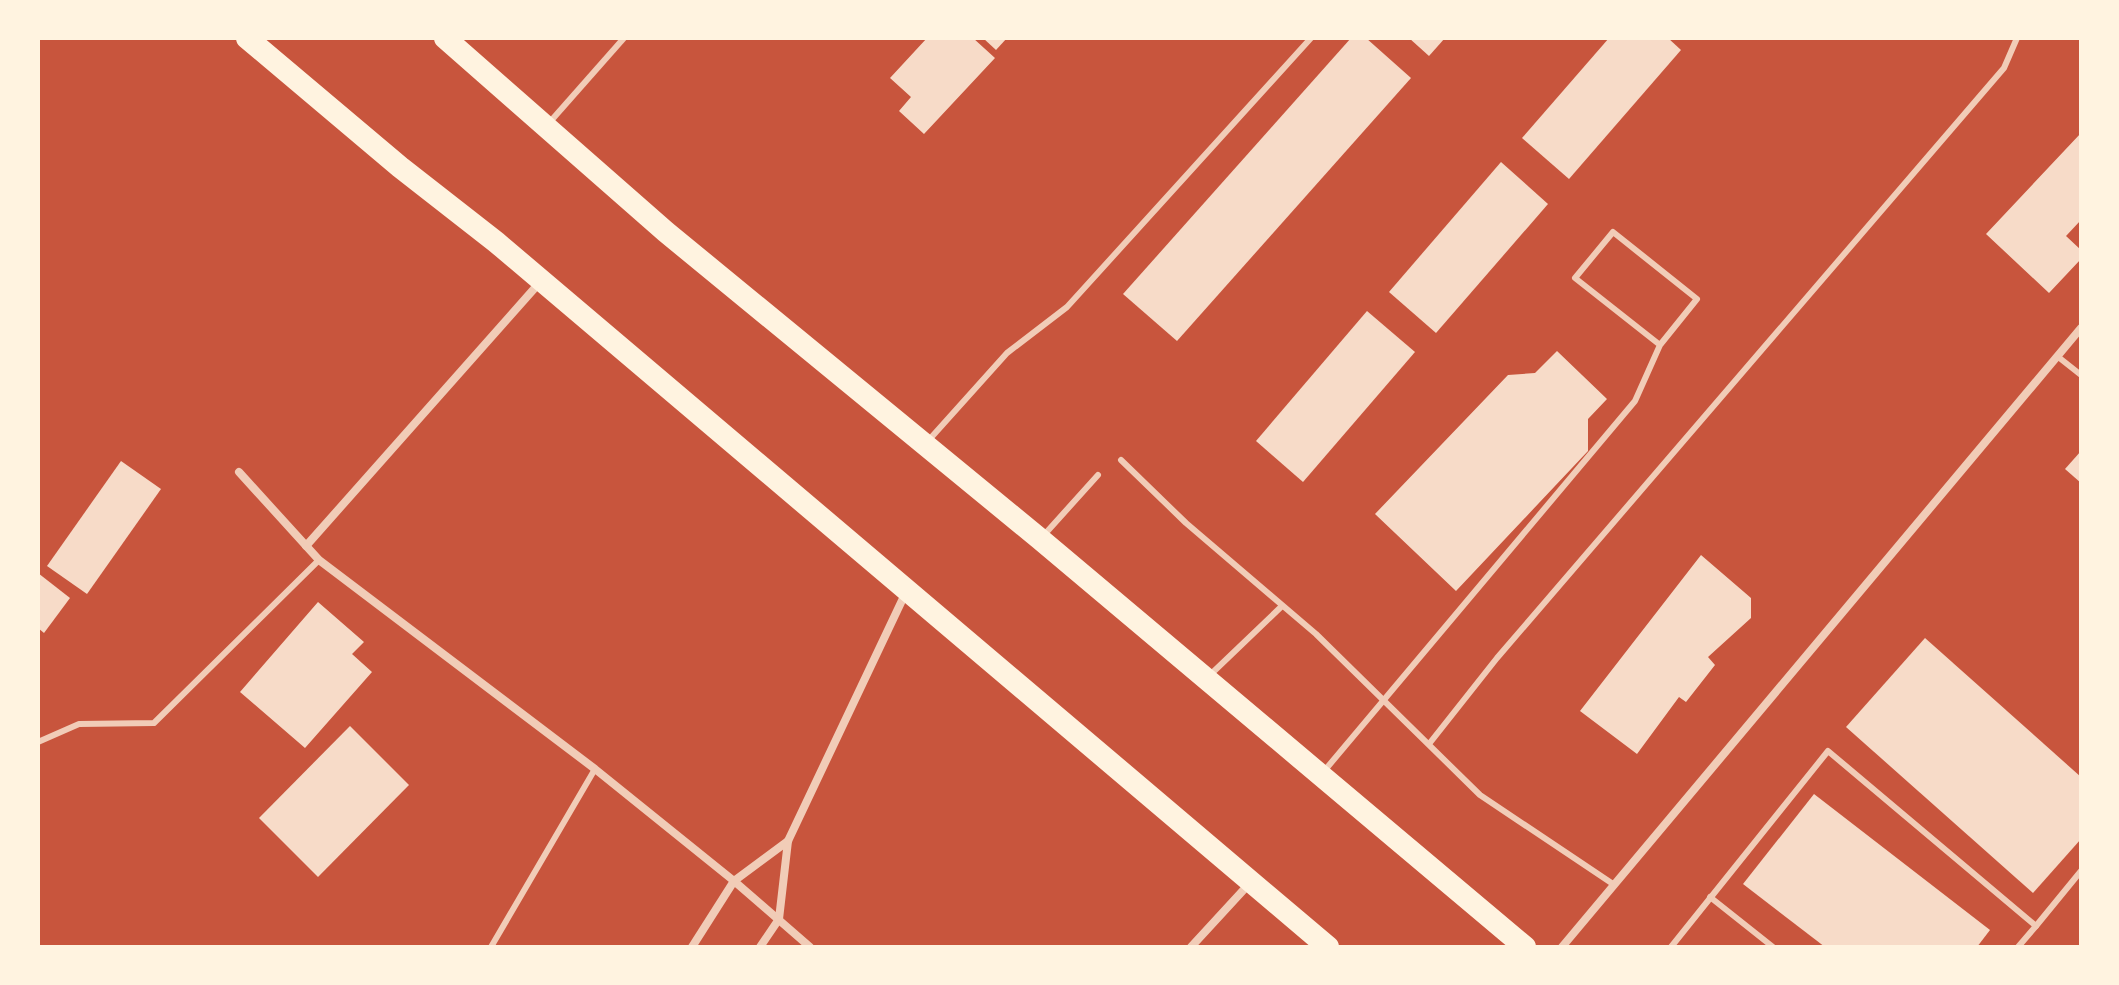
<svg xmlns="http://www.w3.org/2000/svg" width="2119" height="985" font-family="Rubik,sans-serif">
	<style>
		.building { fill: #f7dbc8 }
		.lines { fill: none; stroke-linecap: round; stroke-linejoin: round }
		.service { stroke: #f1ccb7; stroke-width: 6 }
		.minor { stroke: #f1ccb7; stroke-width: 8 }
		.trunk { stroke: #fff3e0; stroke-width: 22 }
	</style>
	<rect width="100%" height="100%" fill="#c8553d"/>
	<!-- building -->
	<g class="building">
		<path d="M927,38h46l22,20 -71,76 -25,-23 12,-14 -21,-19z"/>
		<path d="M983,38h24l-11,12z"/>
		<path d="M1351,38h15l45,40 -234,263 -54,-47z"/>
		<path d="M1409,38h36l-16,18z"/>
		<path d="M1609,38h59l13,12 -112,129 -47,-41z"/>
		<path d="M2081,133v87l-15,16 15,14v9l-32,34 -63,-59z"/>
		<path d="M1501,162l47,42 -112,129 -47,-41z"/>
		<path d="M1367,311l48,41 -112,130 -47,-41z"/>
		<path d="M1557,351l50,48 -19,20v32l-132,140 -81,-77 133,-139 27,-2z"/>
		<path d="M2081,451v32l-16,-14z"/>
		<path d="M121,461l40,28 -74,105 -40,-28z"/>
		<path d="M1701,555l50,43v20l-43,39 7,8 -29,37 -7,-5 -42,57 -57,-43z"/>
		<path d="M38,573l32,25 -26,35 -6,-5z"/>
		<path d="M318,602l46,40 -12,12 20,18 -67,76 -65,-56z"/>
		<path d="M1925,638l156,139v62l-48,54 -187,-166z"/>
		<path d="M350,726l59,59 -91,92 -59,-59z"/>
		<path d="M1814,794l176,136 -13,17h-152l-82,-63z"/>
	</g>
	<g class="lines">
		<!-- service -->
		<g class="service">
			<path d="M549,123l75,-85"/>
			<path d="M2057,356l24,19"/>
			<path d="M928,441l79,-88 60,-46 244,-269"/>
			<path d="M1121,460l65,63 130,111 164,161 133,89"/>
			<path d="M1044,535l54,-60"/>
			<path d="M1210,675l72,-69"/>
			<path d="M38,742l41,-18 75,-1 165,-163"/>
			<path d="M1429,744l68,-86 507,-590 13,-30"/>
			<path d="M1325,770l310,-369 25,-56 37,-46 -84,-67 -38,46 85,67"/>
			<path d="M1710,897l63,50"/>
			<path d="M2036,926l45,-55"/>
			<path d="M491,947l104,-178"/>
			<path d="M1671,947l157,-196 208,175 -18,21"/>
		</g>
		<!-- minor -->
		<g class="minor">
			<path d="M239,472l80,88 276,209 139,112 76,66"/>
			<path d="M306,546l235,-265"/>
			<path d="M692,947l42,-66 54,-40"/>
			<path d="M760,947l19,-28 9,-78 118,-249"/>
			<path d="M1191,947l58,-63"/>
			<path d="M1562,947l519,-619"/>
		</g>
		<!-- trunk -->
		<g class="trunk">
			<path d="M247,38l153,129 96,75 832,705"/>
			<path d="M445,38l221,194 374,307 485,408"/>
		</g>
	</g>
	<!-- border -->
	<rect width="2119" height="985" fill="none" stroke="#fff3e0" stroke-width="80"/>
</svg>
